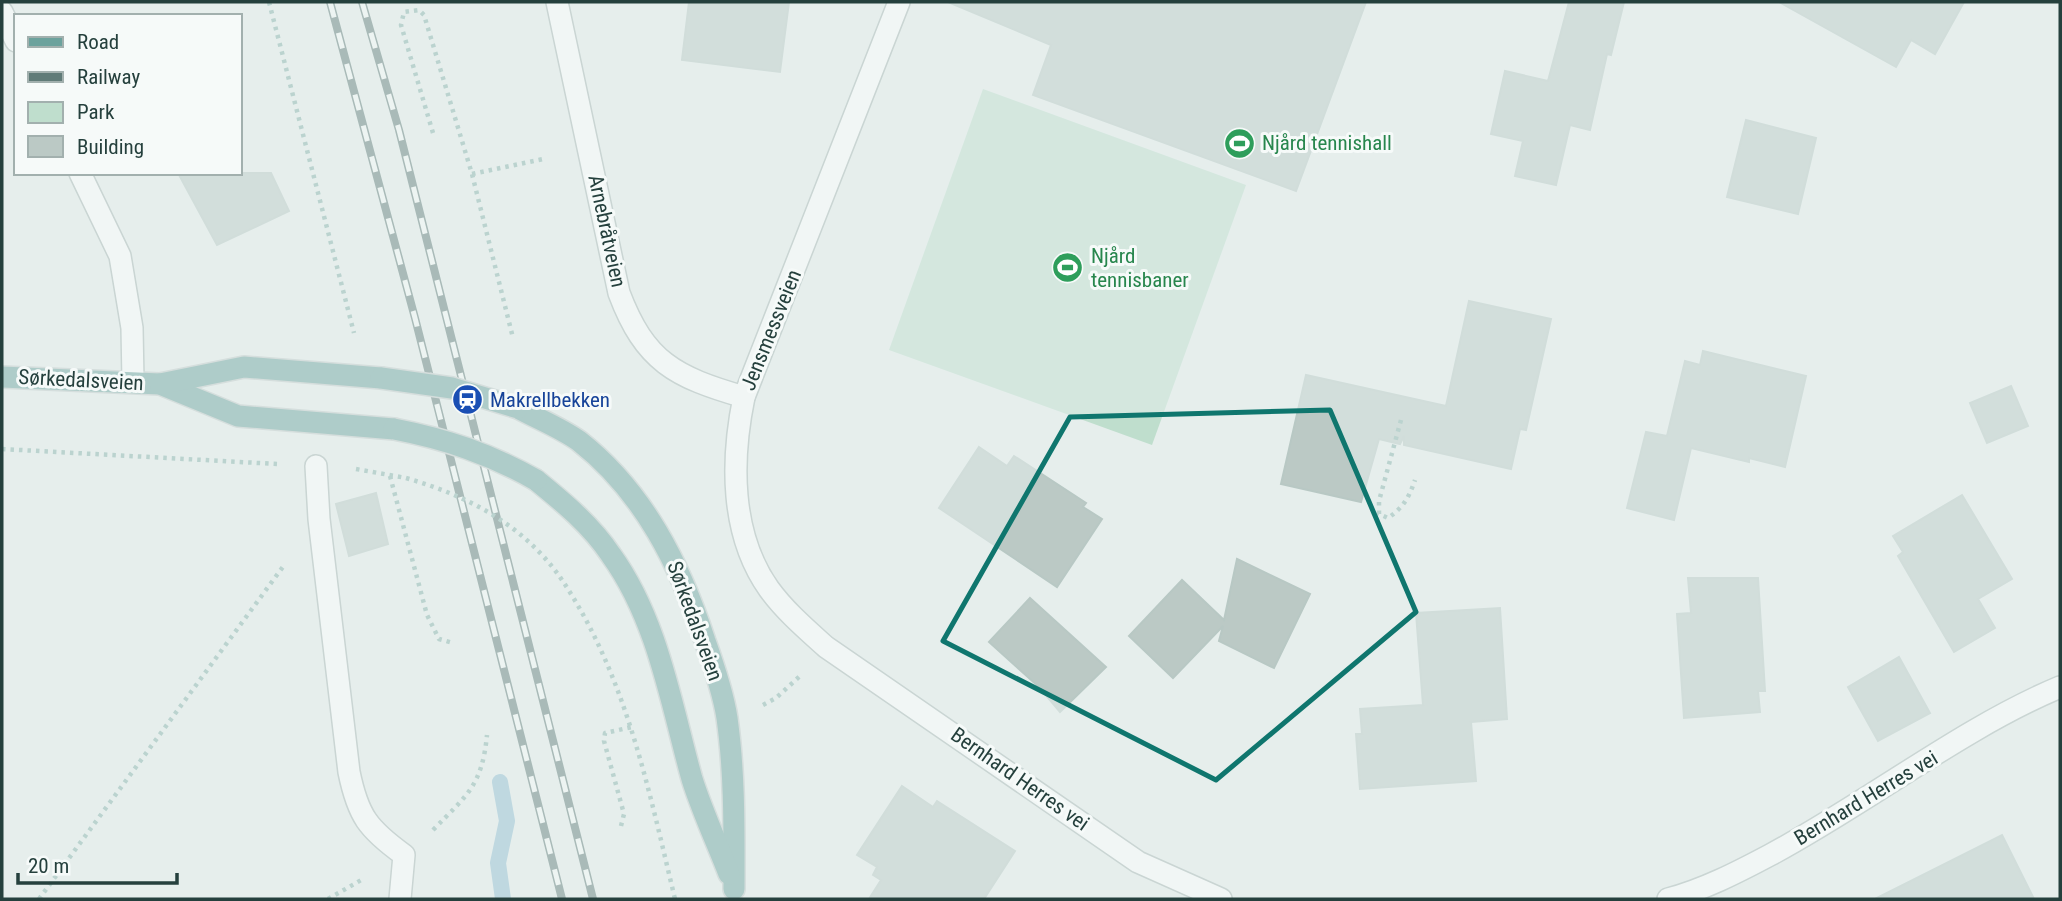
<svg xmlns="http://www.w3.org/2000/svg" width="2062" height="901" font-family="'Roboto Condensed',sans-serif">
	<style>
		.green { fill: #bfdecd }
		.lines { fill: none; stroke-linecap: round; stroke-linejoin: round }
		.stream { stroke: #90bdd1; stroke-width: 16 }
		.building { fill: #bbc9c5; stroke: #b8c8c4; stroke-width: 2 }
		.minor-casing { stroke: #a8b6b4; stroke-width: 24 }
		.primary-casing { stroke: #c2cac9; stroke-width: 24 }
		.path { stroke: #87b1aa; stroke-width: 4.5; stroke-dasharray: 3.5 5; stroke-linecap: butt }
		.minor { stroke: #fff; stroke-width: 21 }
		.primary { stroke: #6ca29d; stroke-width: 21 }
		.rail-casing { stroke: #607b78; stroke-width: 8 }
		.rail { stroke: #f6faf9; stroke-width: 5; stroke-dasharray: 16; stroke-linecap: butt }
		.primary-bridge-casing { stroke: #c2cac9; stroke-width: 24; stroke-linecap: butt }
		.path-bridge { stroke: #87b1aa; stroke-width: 4.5; stroke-dasharray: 3.5 5; stroke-linecap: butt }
		.primary-bridge { stroke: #6ca29d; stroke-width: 21 }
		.marked { fill: none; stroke: #0f766e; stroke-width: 5; stroke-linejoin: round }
		.labels { text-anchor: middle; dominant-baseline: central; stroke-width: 6; stroke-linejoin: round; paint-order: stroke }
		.leisure-label { font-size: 21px; fill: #27864d; stroke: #f6faf9; text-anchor: start }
		.street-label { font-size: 21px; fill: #25403d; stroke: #f6faf9 }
		.transit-label { font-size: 21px; fill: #164399; stroke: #f6faf9; text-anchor: start }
	</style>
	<rect width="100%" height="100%" fill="#e6eeec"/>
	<!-- green -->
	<path class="green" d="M983,89l263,96 -94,260 -263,-95z"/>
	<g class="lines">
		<!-- stream -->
		<path class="stream" d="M500,782l7,39 -9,42 5,36"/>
	</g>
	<!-- building -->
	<g class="building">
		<path d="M689,2h100l-9,70 -98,-12z"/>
		<path d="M948,2h418l-70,189 -263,-96 18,-50z"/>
		<path d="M1569,2h55l-13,53 -4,-1 -17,76 -20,-5 -14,60 -41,-9 8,-35 -32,-7 14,-63 43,10z"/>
		<path d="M1779,2h185l-29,52 -24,-14 -15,27z"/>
		<path d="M1746,120l70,18 -18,76 -71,-17z"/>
		<path d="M178,173h93l18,38 -72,34z"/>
		<path d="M1469,301l82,18 -25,111 -6,-1 -9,40 -107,-24v-9l-4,8 -21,-5 -18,63 -80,-18 25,-109 140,31z"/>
		<path d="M1703,351l103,25 -21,91 -36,-9v4l-58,-14 -17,72 -47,-12 19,-76 21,4 18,-75 15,4z"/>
		<path d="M2011,386l17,40 -41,17 -17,-40z"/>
		<path d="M979,447l28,19 7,-10 72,47 -3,4 19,12 -45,68 -118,-79z"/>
		<path d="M376,493l12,51 -39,12 -13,-52z"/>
		<path d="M1962,495l50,84 -34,20 17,29 -41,24 -56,-96 5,-4 -10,-16z"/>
		<path d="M1237,559l73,35 -36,74 -55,-27 4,-15 -50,52 -44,-42 53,-56 42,40z"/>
		<path d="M1688,578h70l7,113h-7l2,21 -76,6 -7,-104 14,-1z"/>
		<path d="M1030,598l76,69 -46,45 -21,-25 -50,-45z"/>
		<path d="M1500,608l7,111 -36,3 5,59 -116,8 -4,-55h6l-2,-25 63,-4 -7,-92z"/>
		<path d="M1899,657l31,56 -52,28 -30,-54z"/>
		<path d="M902,786l31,21 4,-6 78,50 -31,48h-115l12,-19 -8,-5 4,-8 -20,-12z"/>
		<path d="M2002,835l32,64h-159z"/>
	</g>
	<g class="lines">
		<defs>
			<g id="minor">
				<path d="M557,2l62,291c26,69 56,84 125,104"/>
				<path d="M899,2l-155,395c-13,63 -14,137 25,192 16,22 37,40 57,58l312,215 83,37"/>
				<path d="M2,12l14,29"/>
				<path d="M80,173l40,83 12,72 1,53"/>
				<path d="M316,466l3,53 30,253c9,44 19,57 55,83l-4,44"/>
				<path d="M1668,899c35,-9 70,-27 102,-44 96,-51 192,-127 290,-168"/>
			</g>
			<g id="primary">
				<path d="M2,377l158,7 78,32 156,13"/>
				<path d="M160,384l84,-17 137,11"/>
				<path d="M518,408c20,11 43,20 61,33 65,51 101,124 126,200 9,25 18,51 22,77 8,57 7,114 7,171"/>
				<path d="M536,480c27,22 55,45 75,75 47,65 60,149 81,224 10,32 25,64 37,95"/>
			</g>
		</defs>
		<!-- minor casing -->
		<use href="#minor" class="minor-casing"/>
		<!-- primary casing -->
		<use href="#primary" class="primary-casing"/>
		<!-- path -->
		<g class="path">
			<path d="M269,2l85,331"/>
			<path d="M433,133l-32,-108 3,-13 15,-2 5,5 48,159 41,164"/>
			<path d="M472,174l71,-15"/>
			<path d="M1401,420l-22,81v13l9,4c16,-11 21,-21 27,-38"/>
			<path d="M2,449l275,15"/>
			<path d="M356,469l50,9"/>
			<path d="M390,476l37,139 12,24 14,4"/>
			<path d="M560,577c66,97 88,210 115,322"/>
			<path d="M763,705l13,-7 24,-22"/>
			<path d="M621,826l3,-12 -20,-73 1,-8 27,-6"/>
			<path d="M433,830c34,-35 49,-44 54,-95"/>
			<path d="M39,899l246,-335"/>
			<path d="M328,899l35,-20"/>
		</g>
		<!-- minor -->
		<use href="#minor" class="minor"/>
		<!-- primary -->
		<use href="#primary" class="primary"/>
		<defs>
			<g id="rail">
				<path d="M330,2l85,316 147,581"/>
				<path d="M362,2l37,128 194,769"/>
			</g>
		</defs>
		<!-- rail casing -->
		<use href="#rail" class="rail-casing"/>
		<!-- rail -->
		<use href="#rail" class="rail"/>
		<defs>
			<g id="primary-bridge">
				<path d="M381,378l71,10 66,20"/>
				<path d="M394,429c52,10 96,25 142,51"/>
			</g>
		</defs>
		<!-- primary-bridge casing -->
		<use href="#primary-bridge" class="primary-bridge-casing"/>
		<!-- path-bridge -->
		<path class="path-bridge" d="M406,478c62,18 116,46 154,99"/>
		<!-- primary-bridge -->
		<use href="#primary-bridge" class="primary-bridge"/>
	</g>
	<!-- marked area -->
	<path d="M0 0H2062V901H0ZM1330,410l86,202 -200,168 -273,-139 127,-224z" fill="#e6eeec" fill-opacity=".55" fill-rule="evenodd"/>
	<path class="marked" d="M1330,410l86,202 -200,168 -273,-139 127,-224z"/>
	<!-- icons -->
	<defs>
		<symbol id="stadium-disc" viewBox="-11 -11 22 22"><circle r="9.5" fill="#2e9e5b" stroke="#f6faf9"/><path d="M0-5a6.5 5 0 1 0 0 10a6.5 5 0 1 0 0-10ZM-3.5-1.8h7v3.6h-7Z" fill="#fff"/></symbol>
		<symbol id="station-disc" viewBox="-11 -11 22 22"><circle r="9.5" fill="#1a4fb4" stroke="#f6faf9"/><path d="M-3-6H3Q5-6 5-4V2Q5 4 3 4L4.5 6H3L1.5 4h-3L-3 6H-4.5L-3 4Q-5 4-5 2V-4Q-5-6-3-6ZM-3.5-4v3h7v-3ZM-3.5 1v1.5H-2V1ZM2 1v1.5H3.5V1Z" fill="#fff"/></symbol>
	</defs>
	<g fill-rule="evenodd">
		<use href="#stadium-disc" x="1222" y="126" width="35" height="35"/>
		<use href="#stadium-disc" x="1050" y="250" width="35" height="35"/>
		<use href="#station-disc" x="450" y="382" width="35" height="35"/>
	</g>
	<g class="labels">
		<!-- leisure labels -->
		<g class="leisure-label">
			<text x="1262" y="143">Njård tennishall</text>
			<text x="1091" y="256">Njård<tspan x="1091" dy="24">tennisbaner</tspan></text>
		</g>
		<!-- street labels -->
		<g class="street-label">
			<text transform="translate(607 231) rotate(78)">Arnebråtveien</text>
			<text transform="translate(771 330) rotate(-68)">Jensmessveien</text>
			<text transform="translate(81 380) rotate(3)">Sørkedalsveien</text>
			<text transform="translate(695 621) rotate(70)">Sørkedalsveien</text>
			<text transform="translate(1020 779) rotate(35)">Bernhard Herres vei</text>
			<text transform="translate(1866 798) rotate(-31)">Bernhard Herres vei</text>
		</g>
		<!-- transit labels -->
		<g class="transit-label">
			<text x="490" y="400">Makrellbekken</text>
		</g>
	</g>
	<!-- border -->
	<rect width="2062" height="901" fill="none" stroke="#25403d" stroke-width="7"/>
	<!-- legend -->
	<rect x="14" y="14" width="228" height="161" fill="#f6faf9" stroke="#a2b0ae" stroke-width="2"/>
	<rect x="28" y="37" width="35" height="10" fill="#6ca29d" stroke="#a2b0ae" stroke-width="2"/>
	<text x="77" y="49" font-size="21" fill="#25403d">Road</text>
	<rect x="28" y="72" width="35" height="10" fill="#607b78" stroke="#a2b0ae" stroke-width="2"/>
	<text x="77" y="84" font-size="21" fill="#25403d">Railway</text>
	<rect x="28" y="102" width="35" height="21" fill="#bfdecd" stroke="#a2b0ae" stroke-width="2"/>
	<text x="77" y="119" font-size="21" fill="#25403d">Park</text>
	<rect x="28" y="136" width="35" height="21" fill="#bbc9c5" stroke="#a2b0ae" stroke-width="2"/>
	<text x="77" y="154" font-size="21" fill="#25403d">Building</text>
	<!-- scale -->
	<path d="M18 873v10h159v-10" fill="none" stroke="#25403d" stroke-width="3.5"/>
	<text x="28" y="873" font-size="21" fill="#25403d" stroke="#f6faf9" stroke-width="5" paint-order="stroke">20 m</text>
</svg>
